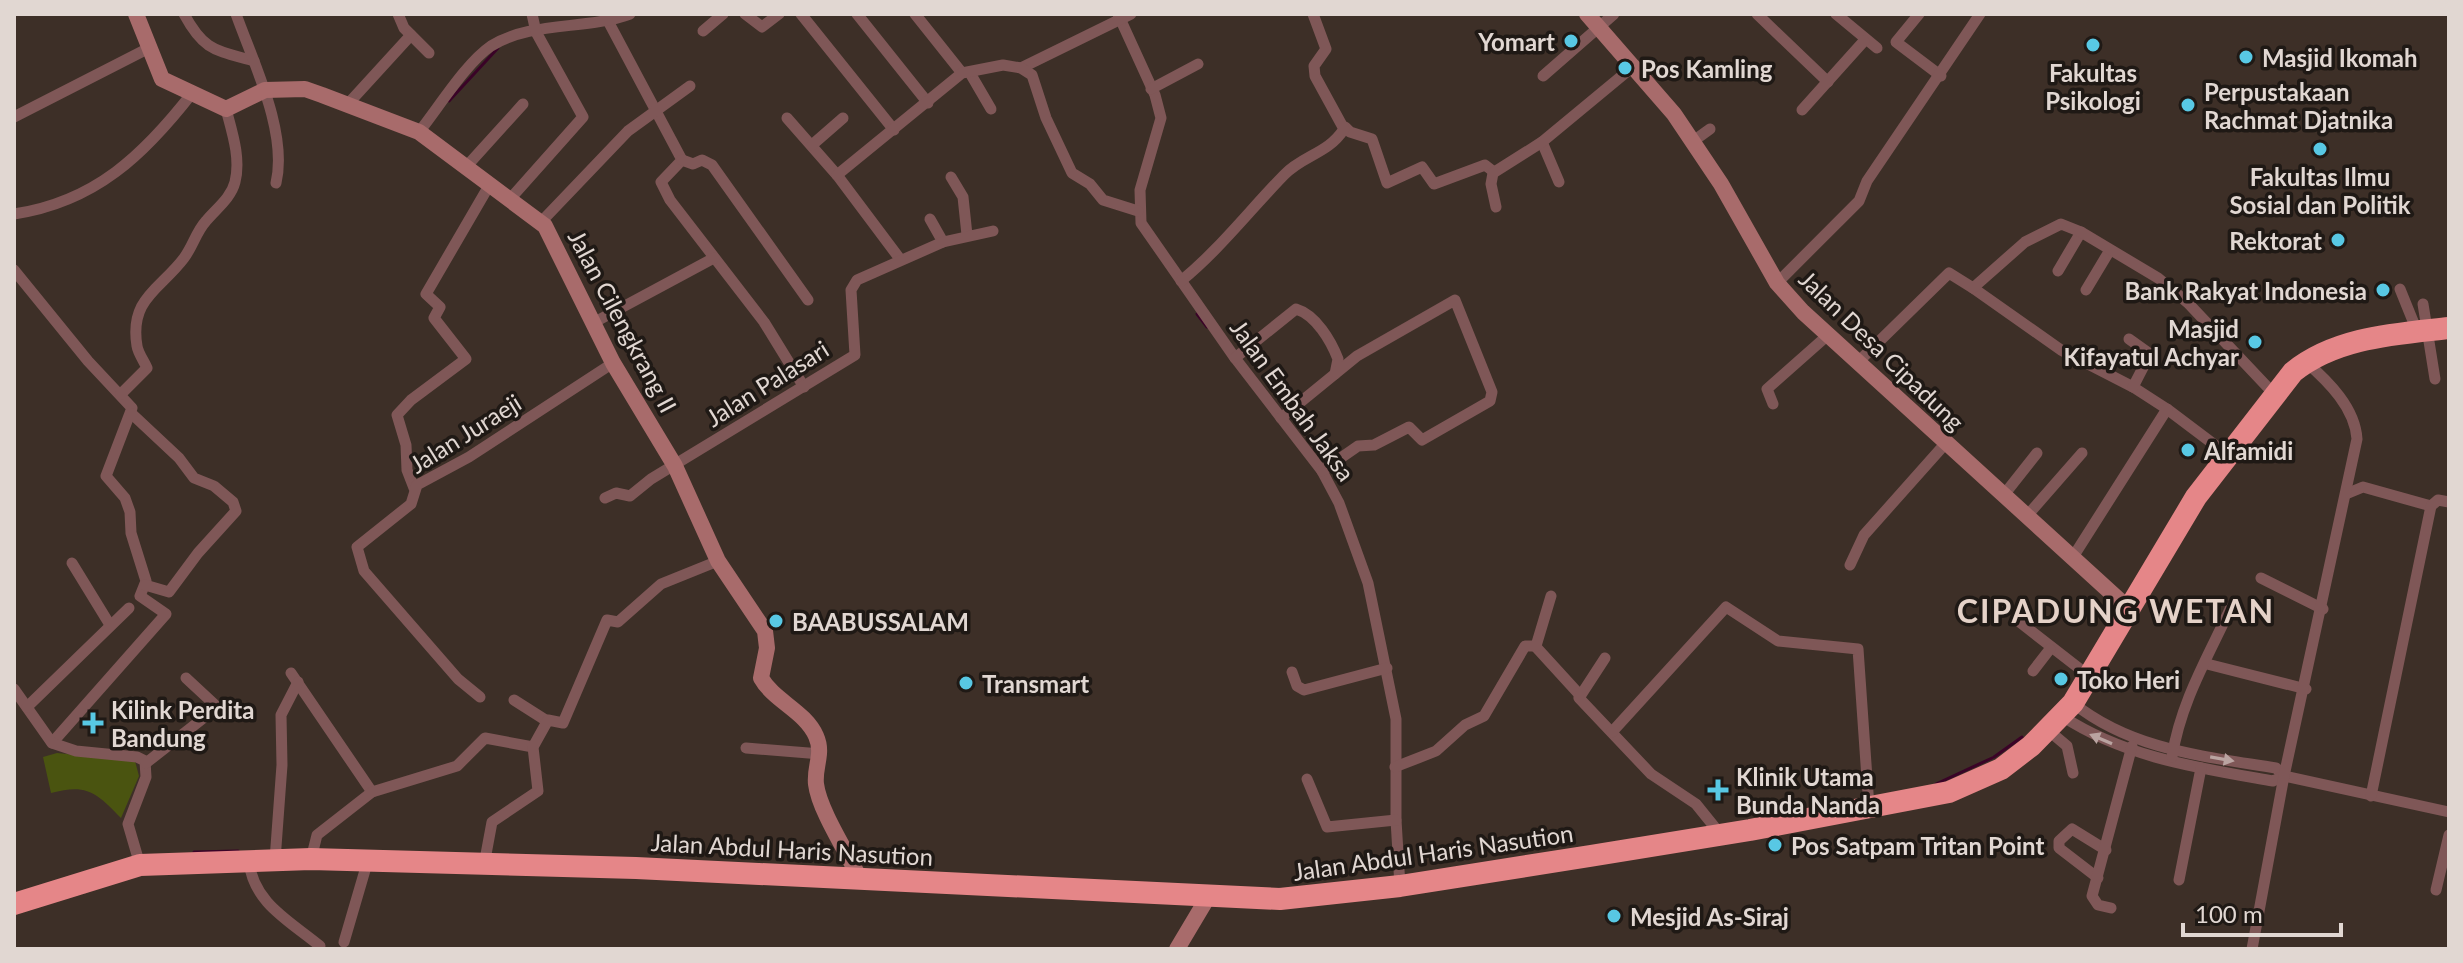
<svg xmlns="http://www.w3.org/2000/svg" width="2463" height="963" font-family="Lato,sans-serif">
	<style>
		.green { fill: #4a5410 }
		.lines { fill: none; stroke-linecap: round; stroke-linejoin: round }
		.stream { stroke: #3a0327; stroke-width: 3 }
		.street { stroke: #7f5757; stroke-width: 11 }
		.secondary { stroke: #a86b6b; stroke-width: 16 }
		.highway { stroke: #e58688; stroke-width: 22 }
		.oneway { fill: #baa4a1 }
		.poi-dot { fill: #58c8e4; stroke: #1f1915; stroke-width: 3 }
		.labels { text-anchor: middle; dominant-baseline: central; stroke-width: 7; stroke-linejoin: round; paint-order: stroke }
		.poi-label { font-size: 24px; font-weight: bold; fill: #e1d7d2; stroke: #1f1915; text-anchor: start }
		.street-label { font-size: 24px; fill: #e1d7d2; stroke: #1f1915 }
		.district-label { font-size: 32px; font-weight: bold; letter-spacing: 2px; fill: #e5d2c8; stroke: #1f1915 }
	</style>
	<rect width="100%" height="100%" fill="#3d2f27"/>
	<!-- green -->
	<path class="green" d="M57,753l78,8 4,15 -18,42c-24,-25 -34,-35 -70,-25l-8,-36z"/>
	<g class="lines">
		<!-- stream -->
		<g class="stream">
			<path d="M449,101l49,-53"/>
			<path d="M1197,314l10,13"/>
			<path d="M1994,757l28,-20"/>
			<path d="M1936,784l56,-26"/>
			<path d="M194,852l44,-1"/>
		</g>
		<!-- street -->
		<g class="street">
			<path d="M184,14c20,37 31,36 70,47"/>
			<path d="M236,14c17,48 52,118 40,169"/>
			<path d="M398,14l6,14 25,25"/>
			<path d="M745,14l17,13 17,-13"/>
			<path d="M801,14l93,116"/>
			<path d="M857,14l71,89"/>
			<path d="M915,14l47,59"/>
			<path d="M1118,14l37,81 6,23 -21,72 1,33 94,135 87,113 17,32 29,80 28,136v101l4,66"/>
			<path d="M1757,14l71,68"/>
			<path d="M1836,14l41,34"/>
			<path d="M1919,14l-23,28 45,34"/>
			<path d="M608,21l74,139 -21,22 9,18 94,122 40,65"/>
			<path d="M703,31l20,-17"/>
			<path d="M1021,68l110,-54"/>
			<path d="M970,73l21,36"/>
			<path d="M1543,76l71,-62"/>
			<path d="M1151,89l47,-25"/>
			<path d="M347,105l64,-70"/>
			<path d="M1802,110l62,-69"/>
			<path d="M14,117l135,-69"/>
			<path d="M787,118l50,57 63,84"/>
			<path d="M1345,127l5,5 22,7 15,44 35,-16 12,17 51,-19 9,7"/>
			<path d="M419,132c20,-25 47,-69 72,-86 40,-25 96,-16 139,-32"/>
			<path d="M1542,142l17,40"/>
			<path d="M1692,142l18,-13"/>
			<path d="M812,145l31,-27"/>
			<path d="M682,160l11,4 9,-4 10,5 96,135"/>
			<path d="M466,167l57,-63"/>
			<path d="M837,175l125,-102 41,-8 18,3 11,7 14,43 26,55 18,11 13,16 35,11"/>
			<path d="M951,177l12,20 4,38"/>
			<path d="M510,199l73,-82 -47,-85 -4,-18"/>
			<path d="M1496,207l-5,-23 2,-11 49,-31 93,-77"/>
			<path d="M14,214c81,-12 130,-59 179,-122"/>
			<path d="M930,219l13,23"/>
			<path d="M541,222l87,-91 62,-45"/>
			<path d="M14,270l74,91 44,47 -26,68 19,22 5,14 1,21 15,48 -6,15 26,18 -114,129"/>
			<path d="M2058,271l23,-39"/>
			<path d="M1181,281c39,-32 68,-70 103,-106 19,-20 44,-21 60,-46l-29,-53 -1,-10 12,-17 -13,-35"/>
			<path d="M1777,283l82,-82 8,-20 113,-167"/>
			<path d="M1973,288l88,62 72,37 34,22 61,46"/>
			<path d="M2400,289l17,42"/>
			<path d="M2086,290l24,-40"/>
			<path d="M2423,304l12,75"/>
			<path d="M593,323l121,-65"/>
			<path d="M2129,339l21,15 -17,33"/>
			<path d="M1235,358l61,-49c20,6 35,32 42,50l-3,15"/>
			<path d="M1857,363l92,-90 24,15 52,-46 36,-18 20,8 77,46 30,25 86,91"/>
			<path d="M121,394l26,-26c-3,-7 -9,-15 -10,-22 -8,-48 24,-57 47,-88 9,-12 12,-26 22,-37 11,-13 25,-23 29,-39 6,-24 -3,-50 -9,-73"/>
			<path d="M1773,404l-6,-15 61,-54"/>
			<path d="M132,414l47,44 15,20 20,8 19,16 3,9 -38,42 -29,39 -24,-7"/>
			<path d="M1281,418l76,-62 98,-56 37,92 -2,9 -68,39 -13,-13 -35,18 -16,1 -36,25"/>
			<path d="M414,488l-7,-18 -1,-25 -9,-30 14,-15 55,-41 -32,-41 6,-11 -14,-13 64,-110"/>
			<path d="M2346,494l17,-7 68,19"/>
			<path d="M2003,496l34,-43"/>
			<path d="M605,498l11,-5 14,3 21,-17 204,-124 -4,-65 6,-10 86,-38 50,-11"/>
			<path d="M2026,517l56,-64"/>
			<path d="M2073,557l94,-148"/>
			<path d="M72,563l38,62"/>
			<path d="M1850,565l14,-30 81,-91"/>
			<path d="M2261,578l62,31"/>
			<path d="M2017,620l72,56"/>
			<path d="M1536,647l42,46"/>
			<path d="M1605,658l-26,40 72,76 45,30 25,31"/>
			<path d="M2207,664l99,25"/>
			<path d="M2033,671l17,-22"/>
			<path d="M1292,672l5,14 7,4 83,-22"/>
			<path d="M291,673l81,119"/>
			<path d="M14,689l38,54 24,8 61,6 8,4 1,16 -18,47 12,41"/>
			<path d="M480,697l-22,-18 -94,-108 -7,-24 54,-43 6,-19 52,-28 144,-94"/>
			<path d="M514,700l33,21"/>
			<path d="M2073,703c59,47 130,53 203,65l8,8 165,36"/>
			<path d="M27,707l102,-99"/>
			<path d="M2062,716c64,42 137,52 211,65l11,-5"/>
			<path d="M2048,730l19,16 6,27"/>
			<path d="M1612,732l114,-125 52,34 80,8 11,158"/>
			<path d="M746,748l75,6"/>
			<path d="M2172,757c9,-56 36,-100 59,-150"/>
			<path d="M146,763l60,-47 8,-12 -28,-26"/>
			<path d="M1395,767l41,-16 29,-26 19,-9 41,-70h11l15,-50"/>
			<path d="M1307,779l20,48 69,-7"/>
			<path d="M2371,796l60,-290 7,-6 11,2"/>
			<path d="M311,859l6,-24 55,-43 85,-26 28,-28 48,9"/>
			<path d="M275,860l7,-95 -1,-50 17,-33"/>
			<path d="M249,861c4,42 41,60 71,85"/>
			<path d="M484,865l8,-43 46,-31 -5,-44 15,-27 15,3 44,-103 11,2 43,-38 57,-23"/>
			<path d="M2098,878l-39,-30v-7l13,-12 34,21"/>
			<path d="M2179,880l22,-112"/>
			<path d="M2436,890l13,-55"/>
			<path d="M2111,908l-13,-3 -6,-9 40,-150"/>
			<path d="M344,942l24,-82"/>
			<path d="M2252,949l32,-173 73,-337c-2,-31 -28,-57 -51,-77"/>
		</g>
		<!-- secondary -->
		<g class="secondary">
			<path d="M136,14l26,65 64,30 39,-19 40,-1 17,6 97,37 126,94 68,137 62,103 43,95 47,70 2,17 -6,30c13,23 44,33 55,58 8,18 -2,30 0,48 3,26 32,70 44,95"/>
			<path d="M1587,14l87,100 47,70 56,99 26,29 326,297"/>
			<path d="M1177,949l31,-52"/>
		</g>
		<!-- highway -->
		<path class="highway" d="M14,904l126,-39 171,-6 325,9 644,31 120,-13 190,-30 160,-26 199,-38 52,-23 30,-23 42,-43 123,-206 97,-125c43,-35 103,-38 156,-44"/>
	</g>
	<!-- one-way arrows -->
	<defs><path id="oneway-solid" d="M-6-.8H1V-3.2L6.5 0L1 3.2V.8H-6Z" transform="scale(2)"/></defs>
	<g class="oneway">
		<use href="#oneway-solid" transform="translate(2101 739) rotate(-157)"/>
		<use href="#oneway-solid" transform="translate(2222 759) rotate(10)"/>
	</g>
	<!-- markers -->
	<g class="poi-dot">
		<circle cx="1571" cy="41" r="8"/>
		<circle cx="2093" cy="45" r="8"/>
		<circle cx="2246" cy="57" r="8"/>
		<circle cx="1625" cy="68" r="8"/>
		<circle cx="2188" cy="105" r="8"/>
		<circle cx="2320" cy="149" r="8"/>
		<circle cx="2338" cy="240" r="8"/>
		<circle cx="2383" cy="290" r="8"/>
		<circle cx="2255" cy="342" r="8"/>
		<circle cx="2188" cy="450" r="8"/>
		<circle cx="776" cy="621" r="8"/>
		<circle cx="2061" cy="679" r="8"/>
		<circle cx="966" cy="683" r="8"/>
		<path d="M89 711h8v8h8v8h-8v8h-8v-8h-8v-8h8z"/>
		<path d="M1714 778h8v8h8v8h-8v8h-8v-8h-8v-8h8z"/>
		<circle cx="1775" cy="845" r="8"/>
		<circle cx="1614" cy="916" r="8"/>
	</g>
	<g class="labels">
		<!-- poi labels -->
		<g class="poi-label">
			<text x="1555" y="41" text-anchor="end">Yomart</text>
			<text x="2262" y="57">Masjid Ikomah</text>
			<text x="1641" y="68">Pos Kamling</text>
			<text x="2093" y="72" text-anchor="middle">Fakultas<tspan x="2093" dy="28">Psikologi</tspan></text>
			<text x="2204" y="91">Perpustakaan<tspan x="2204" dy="28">Rachmat Djatnika</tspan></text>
			<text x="2320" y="176" text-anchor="middle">Fakultas Ilmu<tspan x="2320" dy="28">Sosial dan Politik</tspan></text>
			<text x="2322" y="240" text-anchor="end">Rektorat</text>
			<text x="2367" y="290" text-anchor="end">Bank Rakyat Indonesia</text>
			<text x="2239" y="328" text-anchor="end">Masjid<tspan x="2239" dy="28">Kifayatul Achyar</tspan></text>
			<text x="2204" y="450">Alfamidi</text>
			<text x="792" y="621">BAABUSSALAM</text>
			<text x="2077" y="679">Toko Heri</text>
			<text x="982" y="683">Transmart</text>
			<text x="111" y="709">Kilink Perdita<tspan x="111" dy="28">Bandung</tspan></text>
			<text x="1736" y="776">Klinik Utama<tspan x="1736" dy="28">Bunda Nanda</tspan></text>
			<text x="1791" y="845">Pos Satpam Tritan Point</text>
			<text x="1630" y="916">Mesjid As-Siraj</text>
		</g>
		<!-- street labels -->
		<g class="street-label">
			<text transform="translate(623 321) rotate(62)">Jalan Cilengkrang II</text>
			<text transform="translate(1882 350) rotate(44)">Jalan Desa Cipadung</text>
			<text transform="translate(767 383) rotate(-32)">Jalan Palasari</text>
			<text transform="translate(1293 400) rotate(54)">Jalan Embah Jaksa</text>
			<text transform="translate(465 433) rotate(-32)">Jalan Juraeji</text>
			<text transform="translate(792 849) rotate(3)">Jalan Abdul Haris Nasution</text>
			<text transform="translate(1433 852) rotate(-8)">Jalan Abdul Haris Nasution</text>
		</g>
		<!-- district labels -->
		<g class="district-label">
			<text x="2116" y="610">CIPADUNG WETAN</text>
		</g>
	</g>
	<!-- border -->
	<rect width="2463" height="963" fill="none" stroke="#e1d7d2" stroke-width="32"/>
	<!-- scale -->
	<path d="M2183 923v12h158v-12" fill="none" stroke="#e1d7d2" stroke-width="4"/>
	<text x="2195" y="923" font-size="24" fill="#e1d7d2" stroke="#1f1915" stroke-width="6" paint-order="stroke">100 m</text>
</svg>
